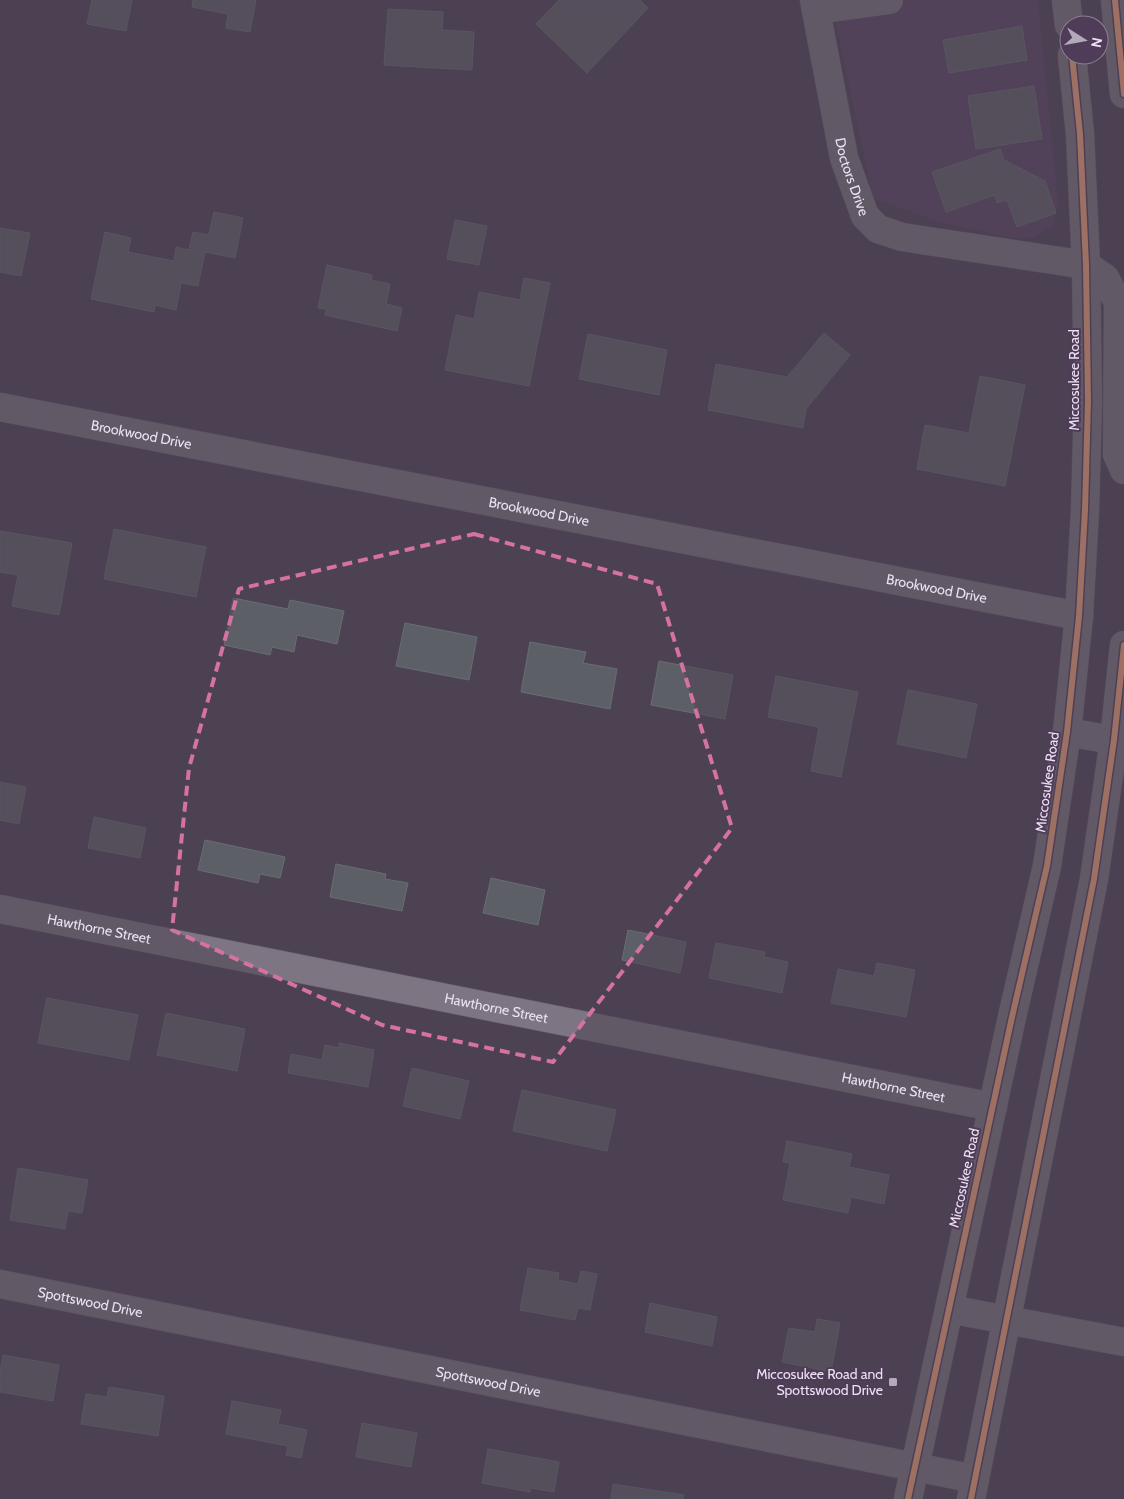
<svg xmlns="http://www.w3.org/2000/svg" width="1124" height="1499" font-family="Cabin,sans-serif">
	<style>
		.built { fill: #574262 }
		.building { fill: #5d5f67; stroke: #696c75 }
		.lines { fill: none; stroke-linecap: round; stroke-linejoin: round }
		.minor-casing { stroke: #6b6170; stroke-width: 29 }
		.minor { stroke: #7d7581; stroke-width: 28 }
		.cycleway-casing { stroke: #4f3c58; stroke-width: 9 }
		.cycleway { stroke: #fea87a; stroke-width: 6 }
		.marked { fill: none; stroke: #d5729f; stroke-width: 4; stroke-dasharray: 10 6; stroke-linejoin: round }
		.poi-dot { fill: #b4a9ba; stroke: #4f3c58; stroke-width: 2 }
		.labels { text-anchor: middle; dominant-baseline: central; stroke-width: 4; stroke-linejoin: round; paint-order: stroke }
		.street-label { font-size: 14px; fill: #ece0f2; stroke: #4f3c58 }
		.poi-label { font-size: 14px; fill: #ece0f2; stroke: #4f3c58; text-anchor: end }
	</style>
	<rect width="100%" height="100%" fill="#4d4252"/>
	<!-- built -->
	<path class="built" d="M831,0h207l20,204 -6,22 -18,11 -21,1 -77,-17 -63,-23z"/>
	<!-- building -->
	<g class="building">
		<path d="M92,0h40l-6,31 -39,-7z"/>
		<path d="M193,0h63l-6,32 -24,-4 2,-14 -36,-7z"/>
		<path d="M559,0h81l8,8 -61,65 -51,-49z"/>
		<path d="M388,9l55,3 -1,18 32,2 -2,38 -88,-5z"/>
		<path d="M1022,26l5,34 -78,13 -6,-33z"/>
		<path d="M1034,86l8,53 -66,10 -8,-53z"/>
		<path d="M1000,149l4,11 41,21 11,32 -39,14 -10,-27 -10,3 -2,-8 -49,17 -14,-40z"/>
		<path d="M214,212l29,6 -8,40 -30,-6 -7,34 -17,-3 -5,27 -21,-5 -1,7 -63,-13 14,-67 26,6 -3,14 46,9 2,-14 13,3 4,-18 16,3z"/>
		<path d="M455,220l32,6 -8,39 -32,-6z"/>
		<path d="M0,228l30,5 -9,43 -21,-4z"/>
		<path d="M327,265l45,10 -1,5 19,4 -4,20 16,4 -5,23 -72,-16 1,-6 -8,-1z"/>
		<path d="M524,278l26,5 -21,103 -84,-16 11,-55 18,4 5,-27 41,8z"/>
		<path d="M824,333l26,22 -44,54 -3,19 -95,-18 8,-46 71,13z"/>
		<path d="M588,334l79,16 -8,45 -80,-16z"/>
		<path d="M980,376l45,9 -20,101 -88,-17 8,-44 44,8z"/>
		<path d="M114,529l92,18 -10,50 -92,-18z"/>
		<path d="M0,531l72,12 -13,72 -47,-9 6,-31 -18,-3z"/>
		<path d="M233,598l55,11 2,-9 54,11 -7,33 -40,-9 -3,17 -22,-5 -2,8 -46,-10z"/>
		<path d="M405,623l72,14 -8,43 -73,-14z"/>
		<path d="M530,642l56,10 -3,11 34,6 -7,40 -89,-17z"/>
		<path d="M659,661l74,14 -8,44 -74,-14z"/>
		<path d="M776,676l82,16 -17,85 -30,-6 8,-44 -51,-10z"/>
		<path d="M908,690l69,14 -11,54 -69,-14z"/>
		<path d="M0,782l26,5 -7,37 -19,-4z"/>
		<path d="M94,817l52,11 -6,30 -52,-10z"/>
		<path d="M205,840l80,17 -5,21 -20,-4 -2,9 -60,-13z"/>
		<path d="M336,864l50,10 -1,5 23,4 -6,28 -72,-14z"/>
		<path d="M491,878l54,12 -7,35 -55,-12z"/>
		<path d="M628,930l58,12 -6,31 -58,-13z"/>
		<path d="M716,943l49,9 -1,5 24,5 -6,31 -73,-15z"/>
		<path d="M877,963l38,7 -9,47 -75,-14 7,-34 36,7z"/>
		<path d="M47,998l91,17 -9,45 -91,-17z"/>
		<path d="M166,1013l79,16 -8,42 -80,-16z"/>
		<path d="M339,1043l35,7 -6,37 -80,-14 3,-19 31,6 3,-15 14,3z"/>
		<path d="M412,1068l57,13 -9,38 -57,-13z"/>
		<path d="M522,1090l94,20 -9,41 -94,-20z"/>
		<path d="M787,1141l65,13 -3,13 40,8 -5,29 -33,-7 -3,16 -65,-13 7,-37 -7,-1z"/>
		<path d="M18,1168l70,12 -6,33 -14,-2 -3,18 -55,-9z"/>
		<path d="M528,1268l31,5 -1,7 20,4 3,-13 16,3 -7,36 -12,-2 -3,12 -55,-10z"/>
		<path d="M650,1303l67,14 -5,29 -67,-14z"/>
		<path d="M817,1319l23,4 -9,49 -49,-10 7,-34 26,4z"/>
		<path d="M3,1355l56,10 -6,36 -53,-9v-20z"/>
		<path d="M109,1387l55,9 -6,40 -77,-12 5,-30 21,3z"/>
		<path d="M232,1401l49,9 -3,14 29,6 -6,28 -15,-3 2,-9 -62,-12z"/>
		<path d="M362,1423l55,10 -6,34 -55,-10z"/>
		<path d="M488,1449l71,13 -5,30 -23,-4 -1,4 -48,-9z"/>
		<path d="M613,1484l71,11 -1,4h-72z"/>
	</g>
	<g class="lines">
		<defs>
			<g id="minor">
				<path id="s1" d="M814,0l30,158 21,58 13,13 24,8 184,28 19,13 13,24 -1,152 7,16"/>
				<path d="M1066,0l3,25"/>
				<path d="M1115,0l9,94"/>
				<path d="M816,10l73,-10"/>
				<path id="s2" d="M0,407l1079,209"/>
				<path d="M1067,732l57,10"/>
				<path id="s3" d="M0,909l993,198"/>
				<path id="s4" d="M0,1284l975,195"/>
				<path d="M949,1309l175,33"/>
				<path d="M908,1499l104,-482 35,-151 20,-134 12,-116 6,-106 3,-109 -2,-136 -6,-131 -8,-79"/>
				<path d="M971,1499l123,-620 20,-139 10,-95"/>
			</g>
		</defs>
		<!-- minor casing -->
		<use href="#minor" class="minor-casing"/>
		<!-- minor -->
		<use href="#minor" class="minor"/>
		<defs>
			<g id="cycleway">
				<path d="M1115,0l9,94"/>
				<path d="M908,1499l104,-482 35,-151 20,-134 12,-116 6,-106 3,-109 -2,-136 -6,-131 -8,-79"/>
				<path d="M971,1499l123,-620 20,-139 10,-95"/>
			</g>
		</defs>
		<!-- cycleway casing -->
		<use href="#cycleway" class="cycleway-casing"/>
		<!-- cycleway -->
		<use href="#cycleway" class="cycleway"/>
	</g>
	<!-- marked area -->
	<path d="M0 0H1124V1499H0ZM474,534l183,50 75,244 -179,234 -171,-37 -210,-95 17,-162 50,-179z" fill="#4d4252" fill-opacity=".55" fill-rule="evenodd"/>
	<path class="marked" d="M474,534l183,50 75,244 -179,234 -171,-37 -210,-95 17,-162 50,-179z"/>
	<!-- markers -->
	<rect class="poi-dot" x="888" y="1377" width="10" height="10" rx="2.5"/>
	<g class="labels">
		<!-- street labels -->
		<g class="street-label">
			<text stroke="none"><textPath href="#s1" startOffset="181">Doctors Drive</textPath></text>
			<text transform="translate(1074 380) rotate(-90)">Miccosukee Road</text>
			<text stroke="none"><textPath href="#s2" startOffset="144">Brookwood Drive</textPath></text>
			<text stroke="none"><textPath href="#s2" startOffset="549">Brookwood Drive</textPath></text>
			<text stroke="none"><textPath href="#s2" startOffset="954">Brookwood Drive</textPath></text>
			<text transform="translate(1047 782) rotate(-82)">Miccosukee Road</text>
			<text stroke="none"><textPath href="#s3" startOffset="101">Hawthorne Street</textPath></text>
			<text stroke="none"><textPath href="#s3" startOffset="506">Hawthorne Street</textPath></text>
			<text stroke="none"><textPath href="#s3" startOffset="911">Hawthorne Street</textPath></text>
			<text transform="translate(964 1178) rotate(-78)">Miccosukee Road</text>
			<text stroke="none"><textPath href="#s4" startOffset="92">Spottswood Drive</textPath></text>
			<text stroke="none"><textPath href="#s4" startOffset="498">Spottswood Drive</textPath></text>
		</g>
		<!-- poi labels -->
		<g class="poi-label">
			<text x="883" y="1374">Miccosukee Road and<tspan x="883" dy="16">Spottswood Drive</tspan></text>
		</g>
	</g>
	<!-- north arrow -->
	<g transform="translate(1084 40) rotate(101)"><circle r="24" fill="#4f3c58" stroke="#8e7e96"/>
	<path d="M0-4L9 19L0 12L-9 19Z" fill="#b4a9ba"/>
	<text y="-8" font-size="14" font-weight="bold" text-anchor="middle" fill="#ece0f2">N</text>
	</g>
</svg>
